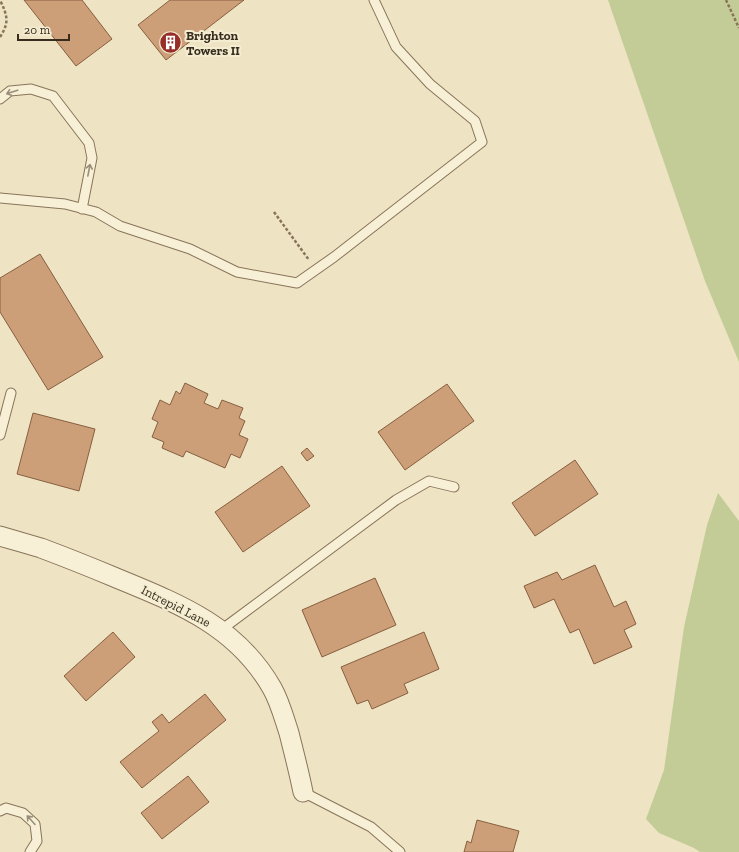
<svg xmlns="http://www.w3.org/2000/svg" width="739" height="852" font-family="'Zilla Slab',serif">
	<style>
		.green { fill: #c3cc97 }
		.building { fill: #cc9f79; stroke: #875f40 }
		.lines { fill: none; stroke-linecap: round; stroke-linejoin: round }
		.service-casing { stroke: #88745a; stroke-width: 11 }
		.minor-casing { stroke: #88745a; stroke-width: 21 }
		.path { stroke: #88745a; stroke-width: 2.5; stroke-dasharray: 3 2; stroke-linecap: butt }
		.service { stroke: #f8f0d6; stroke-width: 9 }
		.minor { stroke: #f8f0d6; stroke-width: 19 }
		.oneway { stroke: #988e7a }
		.labels { text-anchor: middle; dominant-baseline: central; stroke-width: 4; stroke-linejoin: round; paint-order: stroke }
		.poi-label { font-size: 13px; font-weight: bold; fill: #382c1e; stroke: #f5edd2; text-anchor: start }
		.street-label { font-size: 13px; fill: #382c1e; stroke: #f5edd2 }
	</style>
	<rect width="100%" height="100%" fill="#eee3c3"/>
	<!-- green -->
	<g class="green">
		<path d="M608,0h131v362l-34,-81z"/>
		<path d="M718,493l21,28v331h-39l-6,-4 -35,-15 -13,-14 18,-49 20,-143 23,-102z"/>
	</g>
	<!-- building -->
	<g class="building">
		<path d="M24,0h58l30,39 -36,27z"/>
		<path d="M170,0h74l-78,60 -28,-35z"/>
		<path d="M40,254l63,103 -55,33 -48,-78v-34z"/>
		<path d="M185,383l23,11 -4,9 14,6 4,-9 21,8 -4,10 6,3 -6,14 9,4 -8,19 -9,-4 -6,14 -39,-17 -3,6 -21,-9 2,-6 -12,-5 6,-15 -6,-3 8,-19 10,5 6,-14 4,3z"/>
		<path d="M447,384l27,37 -69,49 -27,-38z"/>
		<path d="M33,413l62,16 -16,62 -62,-17z"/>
		<path d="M307,448l7,8 -7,5 -6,-8z"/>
		<path d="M575,460l23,34 -63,42 -23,-33z"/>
		<path d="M282,466l28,40 -67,46 -28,-40z"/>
		<path d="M595,565l19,42 12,-6 10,23 -12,6 8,17 -38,17 -15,-35 -9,4 -16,-34 -20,9 -10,-22 33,-14 5,8z"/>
		<path d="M375,578l21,47 -74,32 -20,-47z"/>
		<path d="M113,632l22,25 -49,44 -22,-25z"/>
		<path d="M424,632l15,37 -35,15 4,9 -36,16 -4,-9 -11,4 -16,-37z"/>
		<path d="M205,694l21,26 -84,68 -22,-26 39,-31 -7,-9 10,-8 7,9z"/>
		<path d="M188,776l21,26 -47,37 -21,-26z"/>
		<path d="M477,820l42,11 -6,21h-49l3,-11 4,2z"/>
	</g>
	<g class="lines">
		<defs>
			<g id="service">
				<path d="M0,99l10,-8 21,-2 22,7 36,47 3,15 -10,51"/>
				<path d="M0,198l65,6 31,8 24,14 70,23 47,23 60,11 37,-26 148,-115 -7,-21 -45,-37 -34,-37 -22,-47"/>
				<path d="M0,435l11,-42"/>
				<path d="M221,630l175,-130 33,-19 25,6"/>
				<path d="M303,792l68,35 29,25"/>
				<path d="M0,811l6,-3 17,5 12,11 2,17 -7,11"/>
			</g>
			<path id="minor" d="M0,536c14,4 27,8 41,12 24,9 49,19 73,29 63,26 122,48 158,111 8,14 12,30 17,45 5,20 10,39 14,59"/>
		</defs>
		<!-- service casing -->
		<use href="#service" class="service-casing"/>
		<!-- minor casing -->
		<use href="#minor" class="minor-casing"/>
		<!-- path -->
		<g class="path">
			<path d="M726,0l13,28"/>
			<path d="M0,37c10,-15 7,-22 0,-37"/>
			<path d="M274,212l35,48"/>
		</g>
		<!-- service -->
		<use href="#service" class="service"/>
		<!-- minor -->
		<use href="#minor" class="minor"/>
	</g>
	<!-- one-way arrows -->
	<defs><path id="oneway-shaft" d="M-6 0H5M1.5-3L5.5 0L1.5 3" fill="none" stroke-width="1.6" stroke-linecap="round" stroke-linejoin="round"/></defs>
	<g class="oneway">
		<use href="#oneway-shaft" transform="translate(12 92) rotate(162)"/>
		<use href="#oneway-shaft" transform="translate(89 170) rotate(-79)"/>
		<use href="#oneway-shaft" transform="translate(31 820) rotate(-132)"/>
	</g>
	<!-- icons -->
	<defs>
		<symbol id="building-disc" viewBox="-11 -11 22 22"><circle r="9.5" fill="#962f2a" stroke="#f5edd2"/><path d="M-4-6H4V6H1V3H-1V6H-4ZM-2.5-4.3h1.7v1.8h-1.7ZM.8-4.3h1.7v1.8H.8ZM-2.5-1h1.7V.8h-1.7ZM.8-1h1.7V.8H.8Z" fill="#fff"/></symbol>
	</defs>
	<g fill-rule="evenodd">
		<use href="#building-disc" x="158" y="30" width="25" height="25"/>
	</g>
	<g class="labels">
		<!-- poi labels -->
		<g class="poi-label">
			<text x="186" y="35">Brighton<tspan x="186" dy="15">Towers II</tspan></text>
		</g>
		<!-- street labels -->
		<g class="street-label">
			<text transform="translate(176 606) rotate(27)">Intrepid Lane</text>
		</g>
	</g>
	<!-- scale -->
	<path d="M18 34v6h51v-6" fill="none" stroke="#382c1e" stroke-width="2"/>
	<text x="24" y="34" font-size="12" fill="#382c1e" stroke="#f5edd2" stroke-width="3" paint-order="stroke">20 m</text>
</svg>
